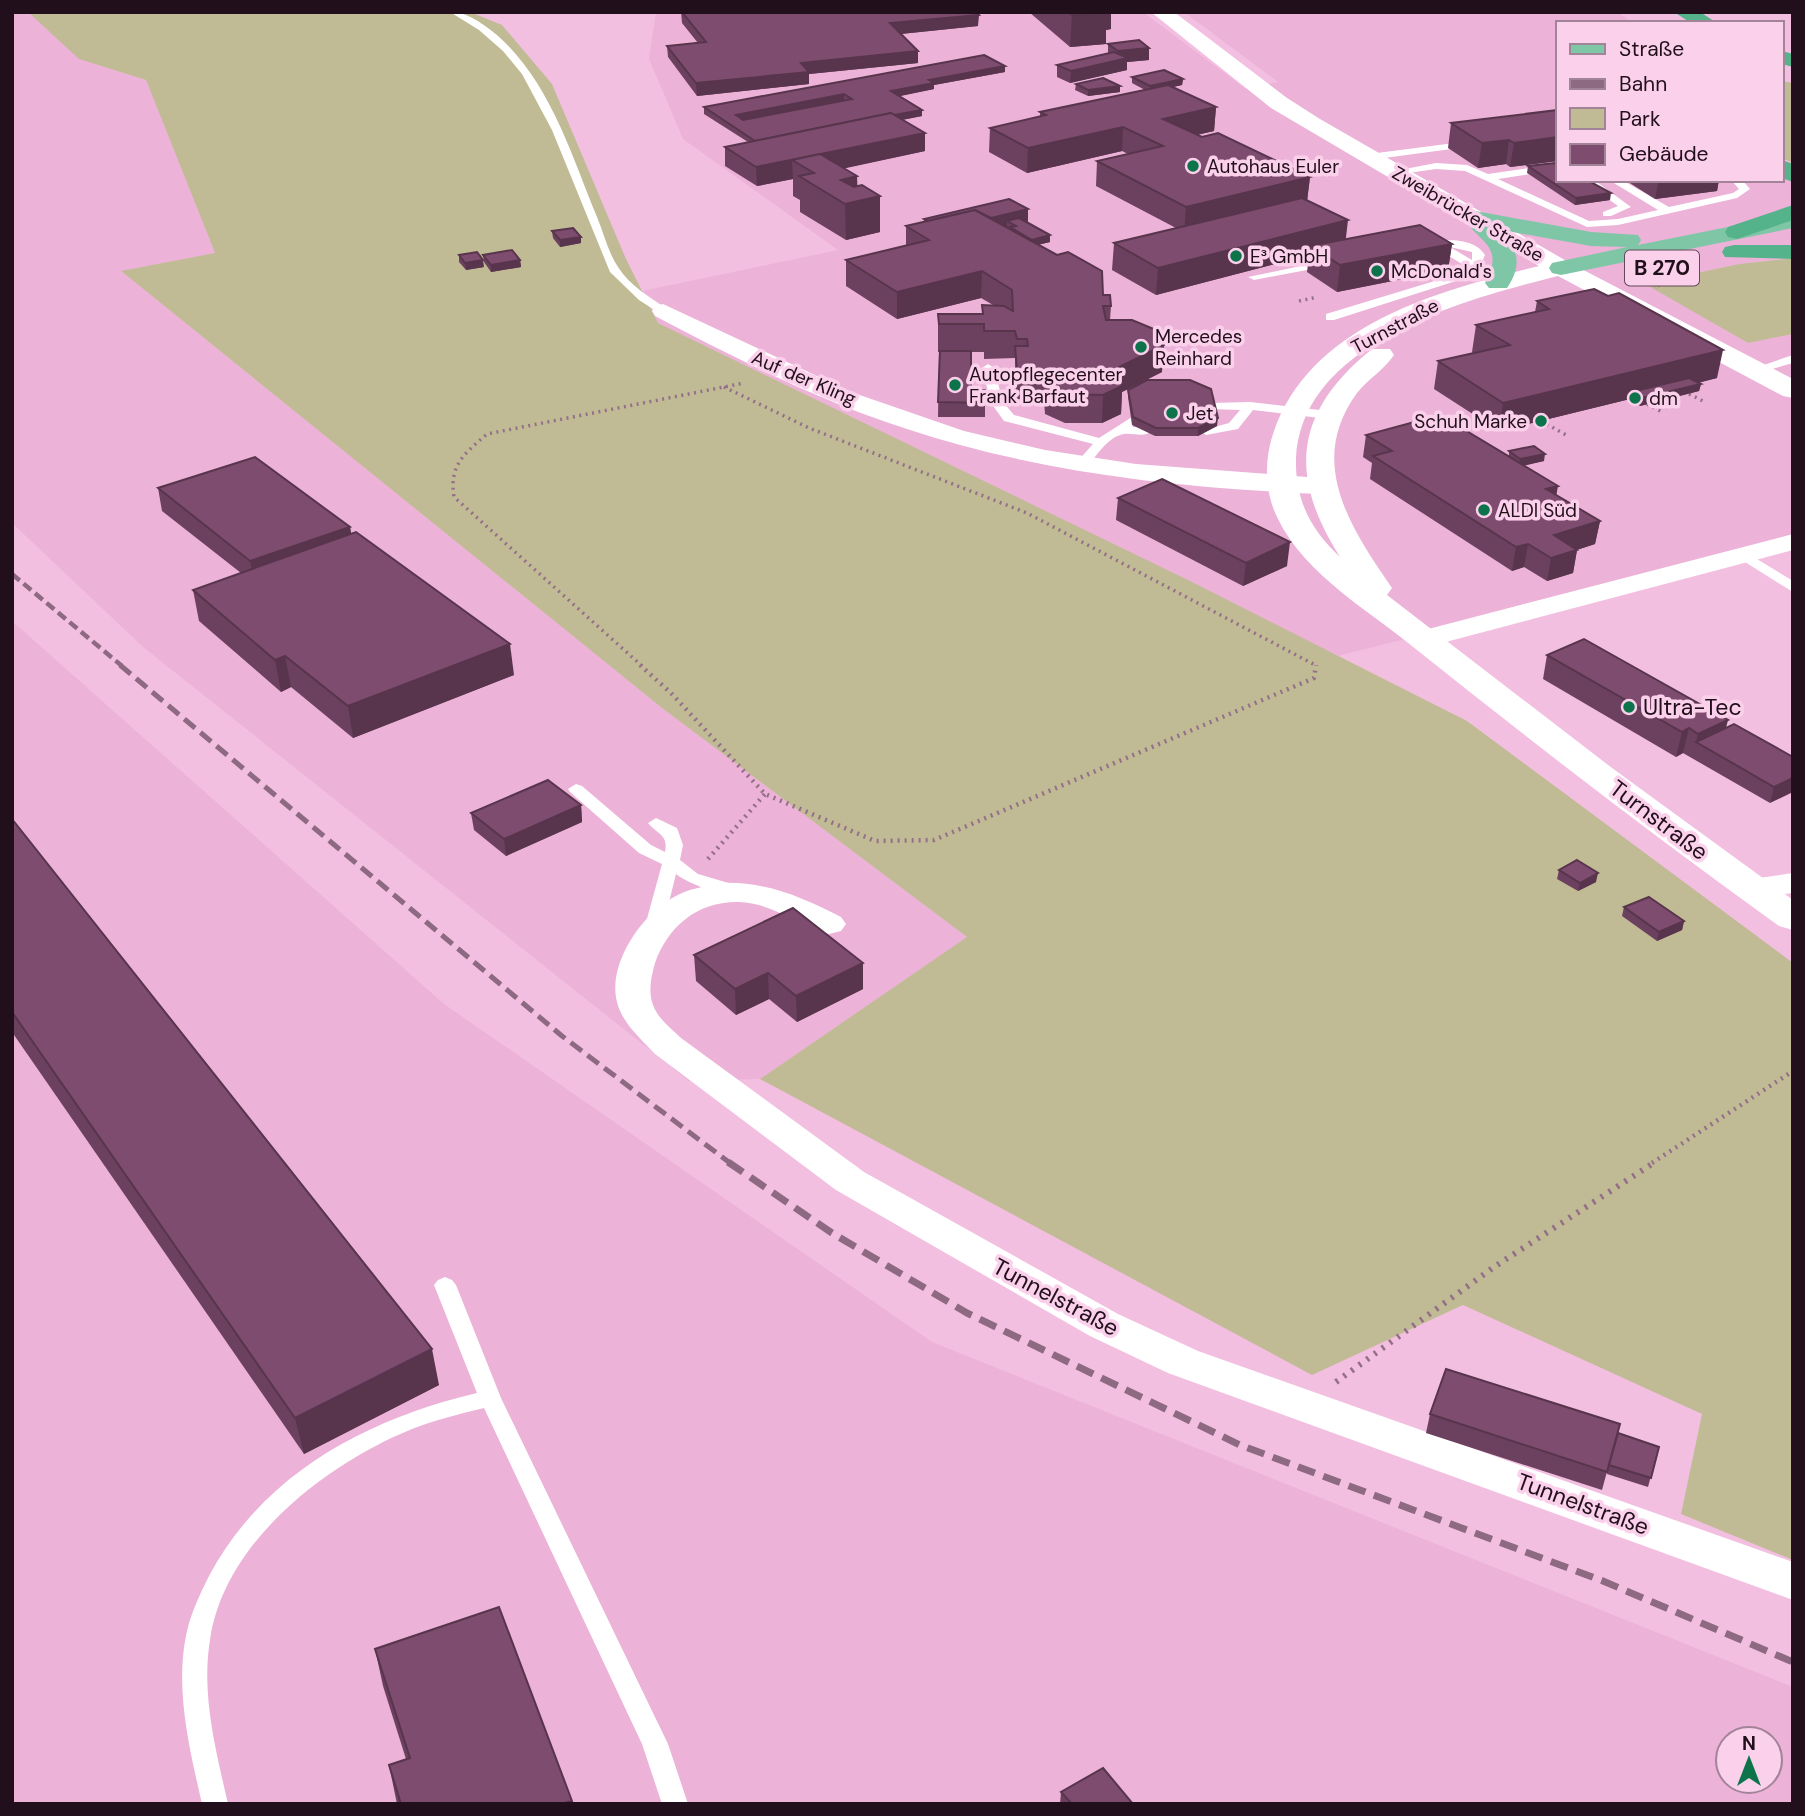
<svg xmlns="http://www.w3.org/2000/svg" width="1805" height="1816" font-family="'DM Sans',sans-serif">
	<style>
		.built { fill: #ecb2d8; fill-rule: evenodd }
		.green { fill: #c1bb95 }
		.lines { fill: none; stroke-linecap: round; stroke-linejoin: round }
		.path-far3 { stroke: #947088; stroke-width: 2.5; stroke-dasharray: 1 2.5; stroke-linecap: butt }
		.path-far2 { stroke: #947088; stroke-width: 3.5; stroke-dasharray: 2 4.5; stroke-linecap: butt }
		.path-far1 { stroke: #947088; stroke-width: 4.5; stroke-dasharray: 2 5; stroke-linecap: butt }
		.path { stroke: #947088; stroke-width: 6; stroke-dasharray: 2.5 7; stroke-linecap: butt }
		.service { fill: #fff; fill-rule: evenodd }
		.minor { fill: #fff; fill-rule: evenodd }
		.tertiary { fill: #fff; fill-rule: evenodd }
		.primary { fill: #7fc6a7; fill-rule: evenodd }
		.trunk { fill: #54b38a; fill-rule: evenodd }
		.rail-far2 { stroke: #8d6a81; stroke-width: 4.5; stroke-dasharray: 10 5; stroke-linecap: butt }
		.rail-far1 { stroke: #8d6a81; stroke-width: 5; stroke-dasharray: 14 7; stroke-linecap: butt }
		.rail { stroke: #8d6a81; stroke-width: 7; stroke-dasharray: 18 9; stroke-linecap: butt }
		.wall { fill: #6c415f }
		.shaded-wall { fill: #58354d }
		.building { fill: #7e4c6e; stroke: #58354d; stroke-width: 2; fill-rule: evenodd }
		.poi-dot { fill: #0c734b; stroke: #fad0eb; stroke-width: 2.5 }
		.labels { text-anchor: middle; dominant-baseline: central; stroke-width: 7; stroke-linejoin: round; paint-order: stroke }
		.far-poi-label { font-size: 19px; fill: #210f1b; stroke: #fad0eb; text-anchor: start }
		.far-street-label { font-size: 19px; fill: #210f1b; stroke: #fad0eb }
		.shield { fill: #fad0eb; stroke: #624959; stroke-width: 2 }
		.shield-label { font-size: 21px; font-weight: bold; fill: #210f1b }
		.poi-label { font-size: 23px; fill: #210f1b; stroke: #fad0eb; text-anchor: start }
		.street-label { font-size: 23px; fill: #210f1b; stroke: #fad0eb }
	</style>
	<rect width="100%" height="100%" fill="#f3bfe1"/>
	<!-- built -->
	<g class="built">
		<path d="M12,12h16l52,47 66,21 69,173 -93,19 540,436 305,229 -207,142 -71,2 -546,-434 -131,-124z"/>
		<path d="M656,12h487l103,77 32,-7 -94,-70h433l17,11h-76v157l235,-1v68l-6,11 -48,6 -93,20 102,59 45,-9v207l-455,115 -680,-333 -16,-32 196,-41 -155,-111 -34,-80z"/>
		<path d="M12,621l432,383 488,338 861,345v117h-1781zM1728,1739h42v42h-42z"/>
	</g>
	<!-- green -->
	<g class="green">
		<path d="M28,12h442l32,13 50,59 74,175 32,64 532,258 277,140 326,242v597l-112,-46 21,-100 -239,-109 -151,70 -552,-296 207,-142 -305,-229 -541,-437 94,-18 -69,-173 -67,-21z"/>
		<path d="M1782,81l11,2v80l-11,-5z"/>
		<path d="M1793,258v76l-45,9 -103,-59 94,-20z"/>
	</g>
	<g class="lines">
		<!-- path-far3 -->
		<path class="path-far3" d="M1653,275l12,7 -9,6"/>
		<!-- path-far2 -->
		<g class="path-far2">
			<path d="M1299,301l19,-4"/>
			<path d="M724,387l85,41 218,85 290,153"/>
			<path d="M1689,394l16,8"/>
			<path d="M1647,404l17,9"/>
			<path d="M1541,421l27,15"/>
			<path d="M642,666l-188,-169c-5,-32 10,-43 33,-63l257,-51"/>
		</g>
		<!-- path-far1 -->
		<g class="path-far1">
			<path d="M640,665l31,28 94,101 110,47 59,-1 380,-162 2,-13"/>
			<path d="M708,859l57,-65"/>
			<path d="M1652,1163l141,-92"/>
		</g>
		<!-- path -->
		<path class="path" d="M1336,1382l158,-115 161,-105"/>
		<!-- service -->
		<g class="service">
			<path d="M450,12c18,0 33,12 47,23 53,47 74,119 100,182 7,17 11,35 21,50 12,19 32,30 49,42v4h-8l-20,-13 -29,-28 -58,-142 -30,-56 -19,-23 -24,-21z"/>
			<path d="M1470,141l5,3 -1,2 -105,14 -5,-3 5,-3z"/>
			<path d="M1436,163l31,2 21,9 70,-10v6l-60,9 91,42 29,-2 40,-9 -49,-30h13l47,27 64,-14 6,-4 -8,-9h11l8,9 -13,9 -119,27 -31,2 -122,-56 -29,-2 -42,6 -5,-3z"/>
			<path d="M1582,180h12l37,27 -20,9h-8v-4l15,-6z"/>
			<path d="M1436,240c17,0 39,-1 49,15l-6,14 -20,11 -125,40h-8v-6l125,-38 16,-9 -33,-20 -12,-3zM1450,247l22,5v8z"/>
			<path d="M1329,260l4,1v4l-79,15 -6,-3z"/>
			<path d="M1793,355v8l-38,11 -6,-4z"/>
			<path d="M988,364l6,4 9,34 11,13 85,23 33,-21 6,4 -6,6h14l6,4c-9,8 -21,0 -32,4 -13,4 -24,21 -32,31h-10l-2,-3 17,-19 -89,-23 -13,-18 -9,-35z"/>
			<path d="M1250,402l78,9 6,4 -6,4 -75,-9 -15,19 -32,6 -6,-4 29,-8 11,-13 -31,-1v-6z"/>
			<path d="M1742,550l51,31v11l-56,-35 -2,-3z"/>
			<path d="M576,784l6,2 69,59 14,7c4,-17 -8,-18 -17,-29l8,-5 21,10 6,17 -3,15 18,14 44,13 3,4 -3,4c-15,3 -54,-11 -66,-21l-13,52 -3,4h-12l-3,-4 17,-62 -23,-11 -69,-61 -2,-3z"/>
			<path d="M445,1277l7,3 4,5 45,113 167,346 20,60h-26l-20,-60 -158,-336c-25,6 -49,12 -72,21 -86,35 -188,113 -202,211 -9,55 6,111 18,164h-26c-12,-53 -26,-109 -17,-163 4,-24 13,-43 24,-65 55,-103 158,-157 268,-183l-43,-108 4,-5z"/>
		</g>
		<!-- minor -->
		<g class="minor">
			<path d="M663,304l188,88 113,39 81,19 91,14 185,14 9,3 4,5 -4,5 -9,3c-140,-6 -281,-21 -414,-65 -88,-28 -170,-70 -252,-113l-3,-5 3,-5z"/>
			<path d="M1793,534v16l-370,98 -10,-3 -4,-6 4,-6z"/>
			<path d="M1793,873v20l-43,5 -12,-3 -4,-7 4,-7z"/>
			<path d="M721,883c44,-2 81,14 120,34l5,7 -5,7 -12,3c-31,-8 -56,-31 -90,-32 -41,-1 -71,24 -84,61 -4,14 -7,29 -2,42 5,14 18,23 28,33l183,134 254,142 80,37 595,211v38l-625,-227 -78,-37 -254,-146 -181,-136c-14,-15 -33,-31 -38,-52 -10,-38 25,-88 57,-105 14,-8 31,-11 47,-14z"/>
		</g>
		<!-- tertiary -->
		<path class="tertiary" d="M1151,12h23l113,86 33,21 250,144 223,116v19l-10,-2 -225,-120c-92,23 -257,66 -262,183 -1,41 15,71 44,98 -52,-82 -46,-145 32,-208h18l4,6c-10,15 -26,24 -37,38 -51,70 -6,135 35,195l-5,7 225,173 181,132v30l-14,-4c-123,-88 -243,-181 -362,-276 -47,-39 -111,-74 -139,-131 -14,-27 -14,-60 -4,-88 37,-107 166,-141 265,-165l-268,-158z"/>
		<!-- primary -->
		<path class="primary" d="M1475,211l116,21 47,3 3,5 -3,5 155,-31v14l-232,47 -9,-2 -3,-5 3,-5 75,-16 -36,-1 -90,-16c18,19 21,36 6,58h-18l-4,-5c20,-37 -4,-39 -22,-65l4,-5z"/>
		<!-- trunk -->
		<g class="trunk">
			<path d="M1674,12h26l17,11h-26z"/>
			<path d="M1782,51l11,3v13l-11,-3z"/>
			<path d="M1782,160l11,4v18l-11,-4z"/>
			<path d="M1793,205v15l-56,19 -9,-2 -3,-5 3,-5z"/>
			<path d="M1734,245h59v14l-68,-2 -3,-5 3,-5z"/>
		</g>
		<!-- rail-far2 -->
		<path class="rail-far2" d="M12,574l110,92"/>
		<!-- rail-far1 -->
		<path class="rail-far1" d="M120,665l442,371 168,127"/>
		<!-- rail -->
		<path class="rail" d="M728,1162l104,71 135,80 273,132 363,136 190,81"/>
	</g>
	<!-- wall -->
	<g class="wall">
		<path d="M681,12l297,14 -77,8 17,17v12l-109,11v10l-112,12 -29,-39 -1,-11 31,-3 -16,-20z"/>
		<path d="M1029,12h82v17l-5,1v14l-36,3z"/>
		<path d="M1108,44l41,4v12l-22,2v8l-57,13 -13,-6v-12l51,-11z"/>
		<path d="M1005,66v6l-71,13v4l-35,7 23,20 -20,4 23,13v18l-81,17 13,19 23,45 -34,8 -46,-28v-12l-7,-4v-17l-36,7 -32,-20v-19l23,-5 -44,-28v-7z"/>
		<path d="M1132,77l51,2 -1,6 -9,2 43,20 -2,24 -17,4 113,42 -3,23 39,39 106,5 -4,26 -111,22 -30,-20 2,-17 -153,40 -44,-25 2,-27 62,-15 -80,-42 1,-25 31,-7 -6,-3 -95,22 -38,-21 1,-24 50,-11v-5l105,-22 -13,-7z"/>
		<path d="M1076,84l44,2v6l-32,4 -13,-6z"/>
		<path d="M1558,110v51l-48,6 -4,-3 -28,4 -30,-20 3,-25z"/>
		<path d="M1528,166l82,34 -35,5 -48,-32z"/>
		<path d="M1625,180h94l-2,11 -62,8z"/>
		<path d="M1028,209v13l22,13v7l-12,3 65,50 8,11 -1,14 52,52 -40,20 -1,22 -19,9h-37l-20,-9 -1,-14 -28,-1 -1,-41 -31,1v-7h-13v38h14v27h-47l1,-65h-1v-38h44l11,-9 -12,-7 -84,21 -51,-33v-26l60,-14v-20l18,-4v-3z"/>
		<path d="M552,231l29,6v6l-21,4 -7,-9z"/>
		<path d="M459,255l25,12 -18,3 -7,-8z"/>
		<path d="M483,255l37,5 1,7 -30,5 -7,-10z"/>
		<path d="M1537,301l180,77 -19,5 3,1 -2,7 -59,15 -10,-7 -131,32 -65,-42 4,-28 35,-8 -1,-1 4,-27 59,-13z"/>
		<path d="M1128,390l89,36 -19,10h-43l-23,-11 -4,-28z"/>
		<path d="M1366,435l143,21v-5l35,10 -20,4 33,30 43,26 -5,23 -18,6 -4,23 -26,8 -23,-14 -12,4 -142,-92 2,-16 -9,-6z"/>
		<path d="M158,488l192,39 1,7 163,141 -161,63 -62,-51 -10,5 -82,-71 -6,-31 48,-17 -79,-62z"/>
		<path d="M1118,498l169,68 -44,20 -127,-66z"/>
		<path d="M1547,655l180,73 66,29 -23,46 -87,-50 -7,4 -133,-78z"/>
		<path d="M581,805l1,17 -76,34 -32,-26 -3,-17z"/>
		<path d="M12,819l427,566 -135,69 -292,-422z"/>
		<path d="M1559,870l37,12 -18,9 -21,-12z"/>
		<path d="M1624,907l60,14 -2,9 -25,11 -35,-25z"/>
		<path d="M694,955l169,8v26l-66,33 -28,-23 -33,16 -40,-34z"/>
		<path d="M1430,1414l229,33 -11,40 -41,-13 1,-6 -6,22 -176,-57z"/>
		<path d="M375,1649l197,155h-175l-8,-39 17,-6 -23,-73z"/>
		<path d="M1061,1792l72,12h-73z"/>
	</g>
	<!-- shaded-wall -->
	<g class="shaded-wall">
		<path d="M1091,12h20v17l-5,1v14l-36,3 2,-32z"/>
		<path d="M979,15l-1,11 -88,9v-12z"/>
		<path d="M1149,48v12l-22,2v8l-57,13 1,-12 46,-11 1,-9z"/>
		<path d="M918,51v12l-109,11v10l-112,12 -1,-13 105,-20z"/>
		<path d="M1005,66v6l-71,13v4l-43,9v-7l38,-11z"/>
		<path d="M1183,79l-1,6 -32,7v-6z"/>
		<path d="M1120,86v6l-32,4v-6z"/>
		<path d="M844,94v7l-108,20v-6z"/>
		<path d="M1216,107l-2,24 -53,12 2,-24z"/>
		<path d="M922,110v6l-165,32v-6z"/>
		<path d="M1123,127l-1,24 -95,22 1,-25z"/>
		<path d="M925,133v18l-111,24v-2l-22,-13z"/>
		<path d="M1558,137v24l-48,6 4,-24z"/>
		<path d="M1509,140l-3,24 -28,4 4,-25z"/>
		<path d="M792,160l1,19 -36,7 -1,-19z"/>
		<path d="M857,176l1,25 22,-5v36l-34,8 -1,-36 -4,-24z"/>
		<path d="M1310,177l-3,25 -123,31 2,-26z"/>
		<path d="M1659,180h60l-2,11 -62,8z"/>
		<path d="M1611,193l-1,7 -35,5 1,-7z"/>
		<path d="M1028,209v13l-21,-1v6l-64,3z"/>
		<path d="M1348,220l-3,26h-35l-1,9 -153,40 2,-27z"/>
		<path d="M1050,235v7l-18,4v-6z"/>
		<path d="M581,237v6l-21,4v-7z"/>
		<path d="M1452,244l-4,26 -111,22 3,-27z"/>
		<path d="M483,260l1,7 -18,3 -1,-7z"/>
		<path d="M520,260l1,7 -30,5v-7z"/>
		<path d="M982,271l-1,27 -84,21v-27z"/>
		<path d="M1164,345l-2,27 -40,20 -1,22 -19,9 1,-28 16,-28z"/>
		<path d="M1723,350l-6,28 -78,19 -8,-5 -1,7 -131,32 4,-28z"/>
		<path d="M1701,384l-2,7 -59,15 2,-8z"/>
		<path d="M1218,418l-1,8 -19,10v-8z"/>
		<path d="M1545,454l-1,7 -25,6 1,-8z"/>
		<path d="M1558,486l-4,22 -8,-19z"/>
		<path d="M1600,521l-5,23 -44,14 3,-23z"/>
		<path d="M350,527l4,23 -99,34 -5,-23z"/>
		<path d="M1290,542l-3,24 -44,20 3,-23z"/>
		<path d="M1528,544l-4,23 -12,4 4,-24z"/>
		<path d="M1577,550l-4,23 -26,8 4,-23z"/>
		<path d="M510,644l4,31 -161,63 -5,-32z"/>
		<path d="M285,656l6,31 -10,5 -6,-32z"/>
		<path d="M1728,720l-6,24 -26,-2 2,-8z"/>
		<path d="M1689,728l-6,25 -7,4 6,-25z"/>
		<path d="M1793,778v14l-23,11 4,-16z"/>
		<path d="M581,805l1,17 -76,34 -2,-17z"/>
		<path d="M1598,873l-2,9 -18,9 2,-8z"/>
		<path d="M1684,921l-2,9 -25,11 2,-9z"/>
		<path d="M863,963v26l-66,33 -1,-26z"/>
		<path d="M768,973l1,26 -33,16 -1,-26z"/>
		<path d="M432,1349l7,36 -135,69 -9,-36z"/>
	</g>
	<!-- building -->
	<g class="building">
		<path d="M682,12h294l3,3 -89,8 28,28 -117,12 8,9 -113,11 -29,-37 39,-4z"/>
		<path d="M1068,12h36l-32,3z"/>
		<path d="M1139,40l10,8 -31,3 -10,-7z"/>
		<path d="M1114,52l14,6 -57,13 -14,-6z"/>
		<path d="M984,55l21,11 -76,14 5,3 -43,8 31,19 -28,5 -3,-2 -136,28 -51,-34zM844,94l8,5 -109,21 -7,-5z"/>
		<path d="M1164,70l19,9 -33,7 -18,-9z"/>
		<path d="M1103,78l17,8 -32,4 -12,-6z"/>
		<path d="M1168,85l48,22 -53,12 39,18 16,-4 92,44 -124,30 -89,-46 66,-15 -40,-19 -95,21 -38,-20 56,-13 -6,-3z"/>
		<path d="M1558,110v27l-44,6 -5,-3 -27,3 -31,-20z"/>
		<path d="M891,113l34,20 -169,34 -31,-20z"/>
		<path d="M820,154l37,22 -16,4 13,7 8,-2 18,11 -35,8 -46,-28 15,-3 -22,-13z"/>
		<path d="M1555,163l3,1v16h29l24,13 -35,5 -48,-32z"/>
		<path d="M1302,198l46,22 -190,48 -44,-25z"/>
		<path d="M1009,199l19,10 -37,9 -16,-8 -47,11 -4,-2z"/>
		<path d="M975,210l82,45 11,-3 34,19 1,24h7l1,11h-8l3,14h26l29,12 3,13 -45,22 3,19 -19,9 -36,-1 -21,-8 -1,-14 -28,-1 -2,-25h13l-1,-7h-10l-2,-8h-31v-7h-45l-1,-10h45l-1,-9 22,1 9,5 -1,-21 -30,-19 -85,21 -51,-32 83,-20 -23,-14z"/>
		<path d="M1019,218l31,17 -18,5 -22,-13 6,-1 -9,-5z"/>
		<path d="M1420,225l32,19 -112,21 -30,-19z"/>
		<path d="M573,228l8,9 -21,3 -8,-9z"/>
		<path d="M512,250l8,10 -29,5 -8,-10z"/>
		<path d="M477,252l6,8 -18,3 -6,-8z"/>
		<path d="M1594,289l14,7 11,-3 104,57 -220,53 -65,-42 72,-16 -34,-20 73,-16 -12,-8z"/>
		<path d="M940,351h31v39h14v13l-47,-1z"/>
		<path d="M1689,378l12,6 -59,14 -11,-6z"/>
		<path d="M1147,380h43l21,9 7,29 -20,10h-42l-23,-11 -5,-27z"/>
		<path d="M1440,415l118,71 -12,3 54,32 -46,14 23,15 -26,8 -23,-14 -12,3 -143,-91 19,-5 -26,-16z"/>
		<path d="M1534,446l11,8 -25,5 -11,-8z"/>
		<path d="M255,457l95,70 -100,34 -92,-73z"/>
		<path d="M1162,479l128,63 -44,21 -128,-65z"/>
		<path d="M356,532l154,112 -162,62 -63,-50 -10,4 -82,-70z"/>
		<path d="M1584,639l144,81 -30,14 -9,-6 -7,4 -135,-77z"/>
		<path d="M1734,724l59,33v21l-19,9 -78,-45z"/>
		<path d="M548,780l33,25 -77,34 -33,-26z"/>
		<path d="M12,819l420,530 -137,69 -283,-406z"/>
		<path d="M1577,860l21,13 -18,10 -21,-13z"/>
		<path d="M1649,897l35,24 -25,11 -35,-25z"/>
		<path d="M793,908l70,55 -67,33 -28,-23 -33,16 -41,-34z"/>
		<path d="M1446,1369l174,55 -13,48 -177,-58z"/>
		<path d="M1618,1433l41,14 -8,31 -42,-13z"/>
		<path d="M499,1607l73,194 -10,3h-161l-12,-39 21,-7 -35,-109z"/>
		<path d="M1103,1768l30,36h-61l-11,-12z"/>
	</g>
	<!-- markers -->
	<g class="poi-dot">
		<circle cx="1193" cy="166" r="7"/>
		<circle cx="1236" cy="256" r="7"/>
		<circle cx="1377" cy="271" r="7"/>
		<circle cx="1141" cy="347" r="7"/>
		<circle cx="955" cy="385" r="7"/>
		<circle cx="1635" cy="398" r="7"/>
		<circle cx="1172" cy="413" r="7"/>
		<circle cx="1541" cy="421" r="7"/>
		<circle cx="1484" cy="510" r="7"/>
		<circle cx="1629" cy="707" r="7"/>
	</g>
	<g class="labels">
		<!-- far-poi labels -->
		<g class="far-poi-label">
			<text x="1207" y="166">Autohaus Euler</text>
			<text x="1250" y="256">E³ GmbH</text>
			<text x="1391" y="271">McDonald's</text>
			<text x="1155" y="336">Mercedes<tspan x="1155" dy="22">Reinhard</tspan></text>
			<text x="969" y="374">Autopflegecenter<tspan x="969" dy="22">Frank Barfaut</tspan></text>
			<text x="1649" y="398">dm</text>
			<text x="1186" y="413">Jet</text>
			<text x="1527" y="421" text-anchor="end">Schuh Marke</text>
			<text x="1498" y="510">ALDI Süd</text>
		</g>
		<!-- far-street labels -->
		<g class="far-street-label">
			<text transform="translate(1468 214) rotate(30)">Zweibrücker Straße</text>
			<text transform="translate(1395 326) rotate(-28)">Turnstraße</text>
			<text transform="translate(804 378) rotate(23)">Auf der Kling</text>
		</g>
		<!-- shield labels -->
		<rect class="shield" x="1625" y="250.5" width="74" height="35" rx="5"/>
		<g class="shield-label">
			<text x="1662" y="268">B 270</text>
		</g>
		<!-- poi labels -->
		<g class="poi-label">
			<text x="1643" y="707">Ultra-Tec</text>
		</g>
		<!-- street labels -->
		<g class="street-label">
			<text transform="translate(1659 820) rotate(37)">Turnstraße</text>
			<text transform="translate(1056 1297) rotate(28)">Tunnelstraße</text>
			<text transform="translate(1583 1504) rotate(20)">Tunnelstraße</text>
		</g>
	</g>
	<!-- border -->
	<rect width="1805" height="1816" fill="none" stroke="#210f1b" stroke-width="28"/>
	<!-- legend -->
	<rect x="1556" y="21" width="228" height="161" fill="#fad0eb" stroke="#a38398" stroke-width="2"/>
	<rect x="1570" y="44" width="35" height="10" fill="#7fc6a7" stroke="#a38398" stroke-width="2"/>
	<text x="1619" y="56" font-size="21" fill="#210f1b">Straße</text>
	<rect x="1570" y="79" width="35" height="10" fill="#8d6a81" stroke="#a38398" stroke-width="2"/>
	<text x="1619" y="91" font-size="21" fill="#210f1b">Bahn</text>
	<rect x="1570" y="108" width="35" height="21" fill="#c1bb95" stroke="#a38398" stroke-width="2"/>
	<text x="1619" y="126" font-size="21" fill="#210f1b">Park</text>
	<rect x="1570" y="144" width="35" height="21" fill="#7e4c6e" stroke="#a38398" stroke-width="2"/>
	<text x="1619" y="161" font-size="21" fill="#210f1b">Gebäude</text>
	<!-- north arrow -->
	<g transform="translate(1749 1760)"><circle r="33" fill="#fad0eb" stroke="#a38398" stroke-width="2"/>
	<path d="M0-5L12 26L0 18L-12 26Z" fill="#0c734b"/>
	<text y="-10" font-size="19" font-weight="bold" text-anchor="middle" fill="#210f1b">N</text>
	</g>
</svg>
